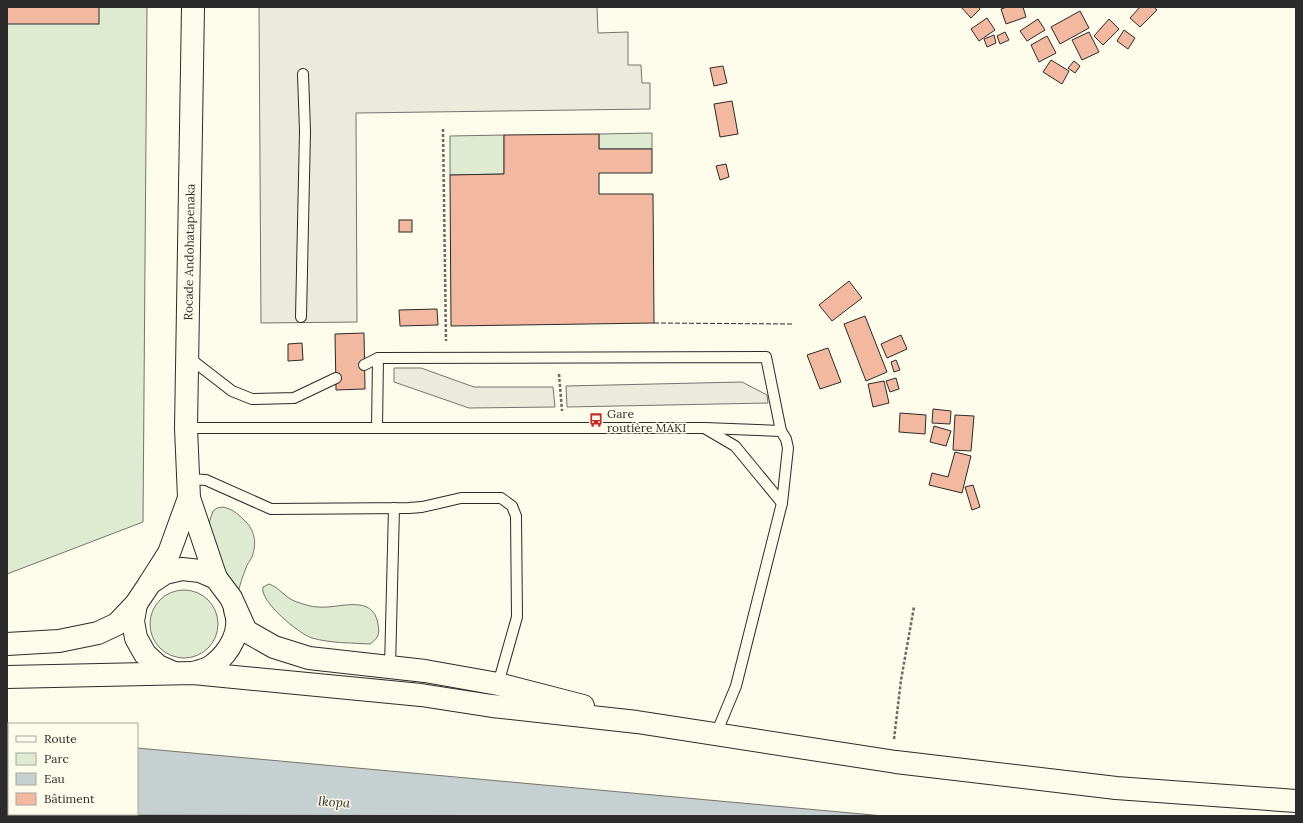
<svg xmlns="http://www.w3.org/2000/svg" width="1303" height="823" font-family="Lora,serif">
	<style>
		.green { fill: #deebd1; stroke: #74746e }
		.parking { fill: #eceadb; stroke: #74746e }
		.water { fill: #c7d0d0; stroke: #74746e }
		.building { fill: #f2b8a0; stroke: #2b2b2b }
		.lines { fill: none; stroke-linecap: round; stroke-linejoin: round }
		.lane-casing { stroke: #2b2b2b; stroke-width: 12 }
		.secondary-casing { stroke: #2b2b2b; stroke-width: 24 }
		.primary-casing { stroke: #2b2b2b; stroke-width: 24 }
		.path { stroke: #6a6964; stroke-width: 2.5; stroke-dasharray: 3 2; stroke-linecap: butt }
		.lane { stroke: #fdfbea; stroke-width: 10 }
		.secondary { stroke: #fdfbea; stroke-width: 22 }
		.primary { stroke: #fdfbea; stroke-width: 22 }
		.fence { stroke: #2b2b2b; stroke-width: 1; stroke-dasharray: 5 2; stroke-linecap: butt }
		.labels { text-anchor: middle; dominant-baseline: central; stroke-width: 3; stroke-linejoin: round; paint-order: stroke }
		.street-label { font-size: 12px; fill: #2b2b2b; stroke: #fdfbea }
		.poi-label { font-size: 12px; fill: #2b2b2b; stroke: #fdfbea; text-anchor: start }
		.water-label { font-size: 13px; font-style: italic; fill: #2b2b2b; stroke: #fdfbea }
	</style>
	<rect width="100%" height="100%" fill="#fdfbea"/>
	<!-- green -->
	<g class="green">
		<path d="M7,7h140l-4,515 -136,52z"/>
		<path d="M652,133v16h-53v-15z"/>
		<path d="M504,135v39l-54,1v-39z"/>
		<path d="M223,507c9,2 14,6 21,13 11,10 13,23 8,37 -2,4 -5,7 -6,11 -4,9 -6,18 -9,27l-19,-39 -9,-33 4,-12 4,-3z"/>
		<path d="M269,584c10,3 17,15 28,18 6,2 14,5 21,5 21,2 55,-14 60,17 2,11 0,14 -8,20 -18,-1 -41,-1 -58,-6 -13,-4 -53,-37 -49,-51z"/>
		<circle cx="184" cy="624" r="34"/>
	</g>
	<!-- parking -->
	<g class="parking">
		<path d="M259,7h338l1,26 30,-1v33h13l1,18h8v26l-294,4 1,209 -96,1z"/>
		<path d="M394,368h27l53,19h79l2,20 -86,1 -75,-26z"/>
		<path d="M742,382l25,13 1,8 -201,4 -1,-21z"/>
	</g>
	<!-- water -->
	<path class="water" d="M7,740h2v74h128v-66l747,68 -877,-1z"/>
	<!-- building -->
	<g class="building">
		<rect x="7" y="7" width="92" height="17"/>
		<path d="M961,7h18l1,2 -9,9z"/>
		<path d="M1007,7h16l3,10 -20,7 -5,-15z"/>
		<path d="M1140,7h14l3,3 -17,17 -10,-9z"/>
		<path d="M1080,11l9,17 -29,16 -9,-17z"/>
		<path d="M987,18l8,12 -16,11 -8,-12z"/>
		<path d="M1038,19l7,11 -18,11 -7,-10z"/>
		<path d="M1109,19l10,10 -16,16 -9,-9z"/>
		<path d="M1124,30l11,8 -7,11 -11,-8z"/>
		<path d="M1005,32l4,8 -9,4 -3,-8z"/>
		<path d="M1089,32l10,20 -17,8 -10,-20z"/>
		<path d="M994,35l2,8 -9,4 -3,-8z"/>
		<path d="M1047,36l9,17 -17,9 -8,-17z"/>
		<path d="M1051,60l18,11 -7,13 -19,-12z"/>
		<path d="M1074,61l6,5 -5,7 -7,-5z"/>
		<path d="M723,66l4,17 -13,3 -4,-18z"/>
		<path d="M732,101l6,33 -18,3 -6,-33z"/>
		<path d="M599,134v15h53v24h-53v21h54l1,129 -203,3 -1,-151 54,-1v-39z"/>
		<path d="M726,164l3,13 -9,3 -4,-14z"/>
		<rect x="399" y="220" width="13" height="12"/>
		<path d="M849,281l13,17 -30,23 -13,-16z"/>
		<path d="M437,309l1,16 -38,1 -1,-16z"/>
		<path d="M865,316l22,56 -21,9 -22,-57z"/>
		<path d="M364,333l1,56 -29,1 -1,-56z"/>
		<path d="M901,335l6,14 -20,9 -6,-14z"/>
		<path d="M302,343l1,17 -15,1v-17z"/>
		<path d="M828,348l13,34 -21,7 -13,-34z"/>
		<path d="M896,360l4,10 -6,2 -3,-10z"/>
		<path d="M896,378l3,11 -9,3 -4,-11z"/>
		<path d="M884,381l5,22 -16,4 -5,-23z"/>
		<path d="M933,409l18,2 -1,13 -18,-1z"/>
		<path d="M900,413l26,2 -1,19 -26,-2z"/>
		<path d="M955,415l19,1 -3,35 -18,-1z"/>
		<path d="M934,426l17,5 -5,15 -16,-4z"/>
		<path d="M955,452l16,4 -9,37 -33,-8 3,-12 16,4z"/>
		<path d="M973,485l7,22 -8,3 -7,-23z"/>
	</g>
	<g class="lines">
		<defs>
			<g id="lane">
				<path d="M301,317l4,-186 -2,-57"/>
				<path d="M188,357l44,34 20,8 42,-1 42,-20"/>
				<path d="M364,365l14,-7"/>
				<path d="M186,428h519l76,3"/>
				<path d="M377,428l1,-70 388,-1 15,74 5,8 2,9 -6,55 -46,183 -20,48"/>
				<path d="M706,429l29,17 47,57"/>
				<path d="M188,479l18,1 65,29 138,-1 13,-1 39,-9h40l11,8 4,10 1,101 -19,67"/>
				<path d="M390,667l4,-159"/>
			</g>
			<g id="secondary">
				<path d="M193,7l-7,421 3,70 27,80"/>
				<path d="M150,583l19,-30 20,-55"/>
			</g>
			<g id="primary">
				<path d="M136,604l-3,17 3,17 9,16 13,12 16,7"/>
				<path d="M7,644l52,-3 39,-8 19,-9 19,-20 14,-21 15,-10 17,-4 18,2 16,7 15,20 15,33 28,16 35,11 116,13 73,13 85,22"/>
				<path d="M193,673c7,-2 15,-4 20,-8 16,-12 30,-35 22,-55"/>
				<path d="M7,677l186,-4 228,22 71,11 145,16 259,40 220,26 180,13"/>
			</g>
		</defs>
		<!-- lane casing -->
		<use href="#lane" class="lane-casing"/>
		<!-- secondary casing -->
		<use href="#secondary" class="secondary-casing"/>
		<!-- primary casing -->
		<use href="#primary" class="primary-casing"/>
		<!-- path -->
		<g class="path">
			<path d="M443,129l3,212"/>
			<path d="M559,374l3,37"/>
			<path d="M894,739l7,-59 13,-73"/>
		</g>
		<!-- lane -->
		<use href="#lane" class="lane"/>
		<!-- secondary -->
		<use href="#secondary" class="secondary"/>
		<!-- primary -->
		<use href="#primary" class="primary"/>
		<!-- fence -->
		<path class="fence" d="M654,323l138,1"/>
	</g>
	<!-- icons -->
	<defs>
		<symbol id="bus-bare" viewBox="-9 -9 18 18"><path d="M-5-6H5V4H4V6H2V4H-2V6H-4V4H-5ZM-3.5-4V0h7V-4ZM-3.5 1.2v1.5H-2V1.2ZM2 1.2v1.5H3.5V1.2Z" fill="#c62828" stroke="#fdfbea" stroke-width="2.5" paint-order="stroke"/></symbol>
	</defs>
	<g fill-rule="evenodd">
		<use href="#bus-bare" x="586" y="410" width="20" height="20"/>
	</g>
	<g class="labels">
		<!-- street labels -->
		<g class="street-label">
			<text transform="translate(189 252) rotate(-89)">Rocade Andohatapenaka</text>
		</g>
		<!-- poi labels -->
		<g class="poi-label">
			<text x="607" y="413">Gare<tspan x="607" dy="14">routière MAKI</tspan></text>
		</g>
		<!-- water labels -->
		<g class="water-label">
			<text transform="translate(334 802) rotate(4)">Ikopa</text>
		</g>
	</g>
	<!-- border -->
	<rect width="1303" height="823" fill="none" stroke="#2b2b2b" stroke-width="16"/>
	<!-- legend -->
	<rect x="8" y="723" width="130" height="92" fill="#fdfbea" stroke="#a9a89e"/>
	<rect x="16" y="736" width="20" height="6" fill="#fdfbea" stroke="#a9a89e"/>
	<text x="44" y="743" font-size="12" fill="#2b2b2b">Route</text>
	<rect x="16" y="753" width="20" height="12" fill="#deebd1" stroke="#a9a89e"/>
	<text x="44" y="763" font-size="12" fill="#2b2b2b">Parc</text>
	<rect x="16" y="773" width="20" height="12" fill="#c7d0d0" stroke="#a9a89e"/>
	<text x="44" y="783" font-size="12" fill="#2b2b2b">Eau</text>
	<rect x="16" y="793" width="20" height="12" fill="#f2b8a0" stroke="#a9a89e"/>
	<text x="44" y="803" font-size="12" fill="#2b2b2b">Bâtiment</text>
</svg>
